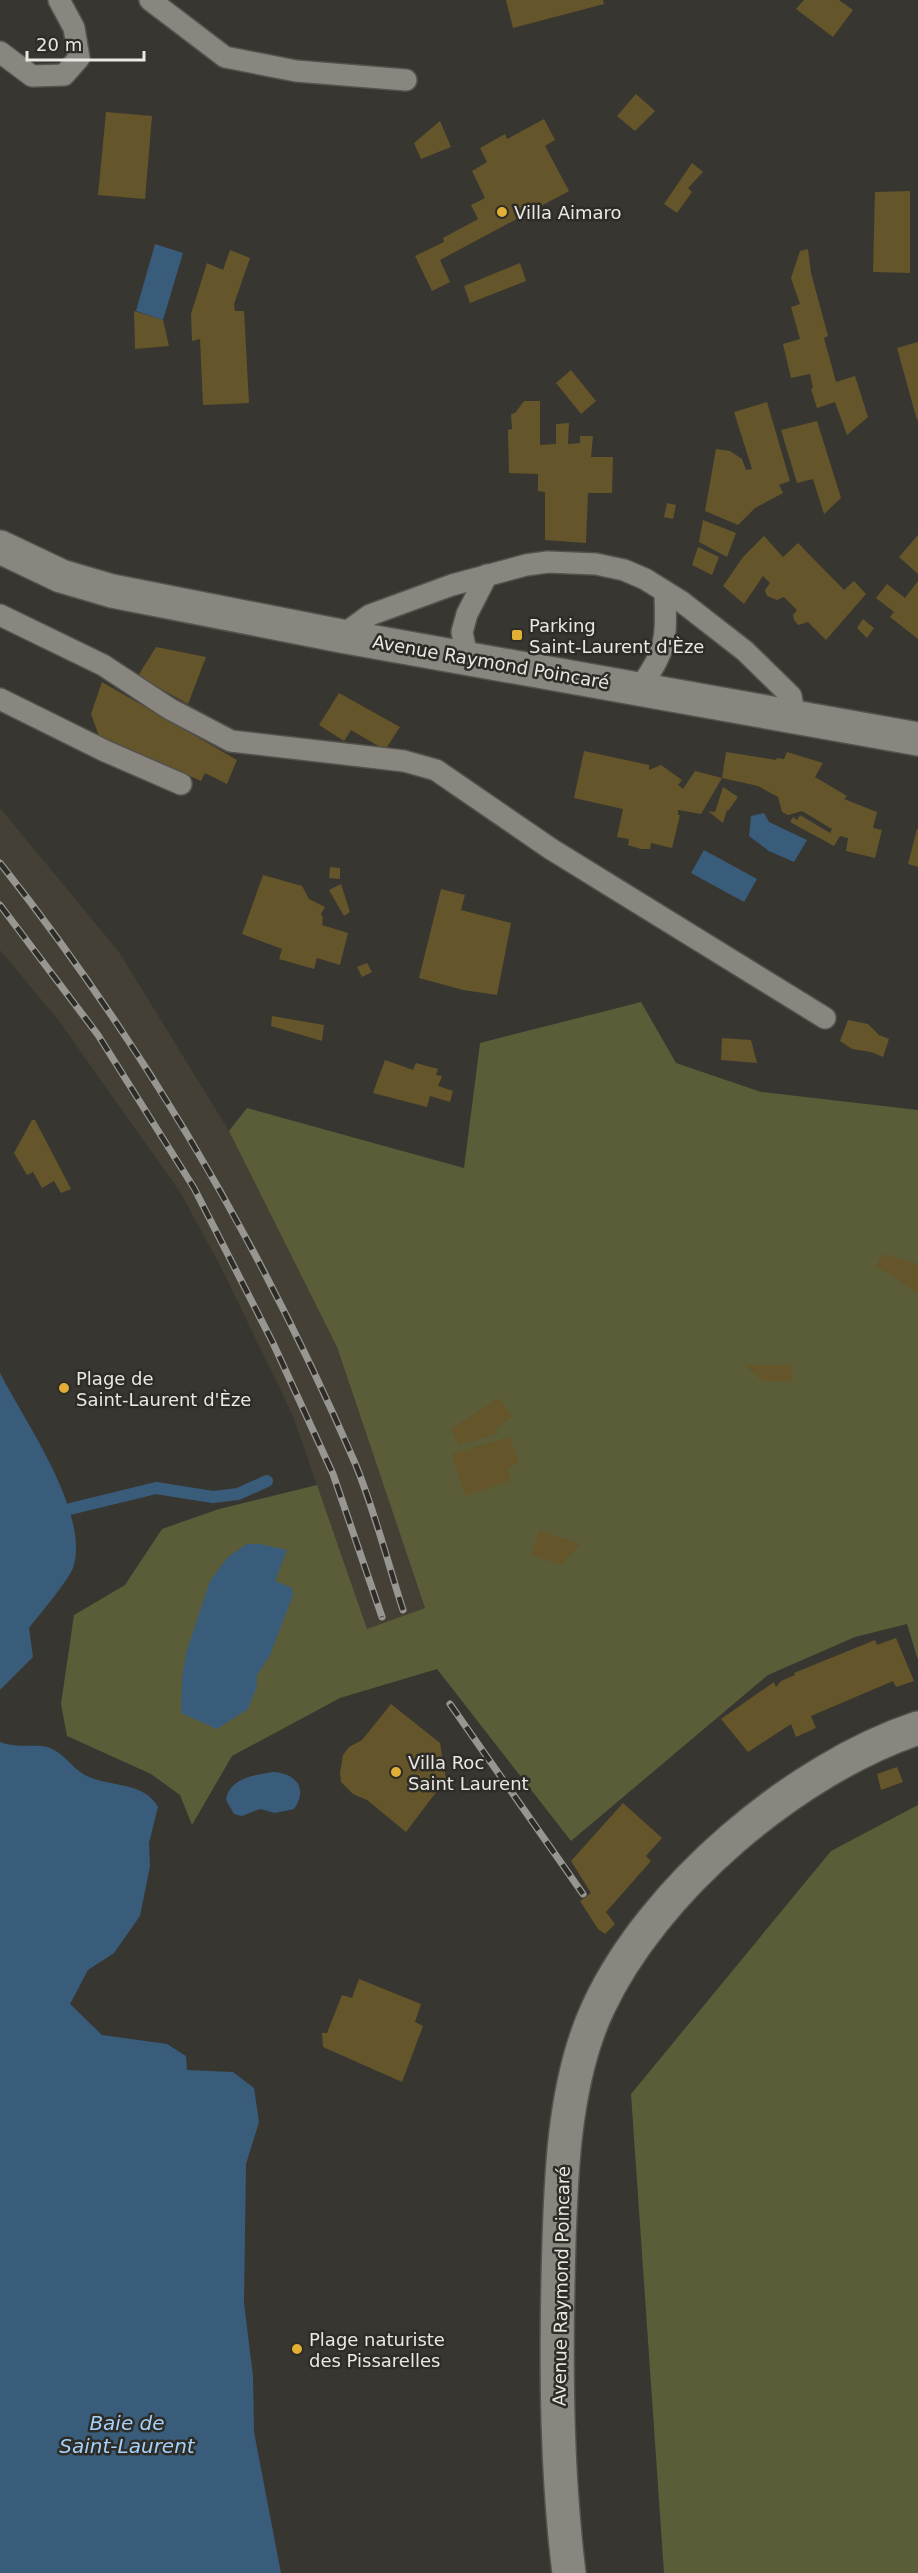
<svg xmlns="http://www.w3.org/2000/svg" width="918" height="2573" font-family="'DejaVu Sans',sans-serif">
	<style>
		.built { fill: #444036 }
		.green { fill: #5a5d38 }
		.water { fill: #395c7a }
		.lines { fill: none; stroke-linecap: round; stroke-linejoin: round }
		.stream { stroke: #395c7a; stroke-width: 12 }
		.building { fill: #64552a }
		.lane-casing { stroke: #54524d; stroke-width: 24 }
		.secondary-casing { stroke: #54524d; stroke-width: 36 }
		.lane { stroke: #898680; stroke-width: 21 }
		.secondary { stroke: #898680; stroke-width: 33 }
		.rail-casing { stroke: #989691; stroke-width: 7 }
		.rail { stroke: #2e2c26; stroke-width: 4.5; stroke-dasharray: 14; stroke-linecap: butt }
		.poi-dot { fill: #e2af34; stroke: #2e2c26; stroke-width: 2 }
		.labels { text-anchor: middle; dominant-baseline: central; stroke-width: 5; stroke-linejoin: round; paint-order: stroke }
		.poi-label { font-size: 18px; fill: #e9e8e4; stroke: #2e2c26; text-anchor: start }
		.street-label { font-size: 18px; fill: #e9e8e4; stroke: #2e2c26 }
		.water-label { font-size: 20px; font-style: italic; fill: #a3d1fa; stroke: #2e2c26 }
	</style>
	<rect width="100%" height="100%" fill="#383630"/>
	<!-- built -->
	<path class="built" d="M0,808l119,144 110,179 108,216 88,261 -58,22 -74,-214 -73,-151 -40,-73 -121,-171 -59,-71z"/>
	<!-- green -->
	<g class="green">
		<path d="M641,1002l35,61 85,29 157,18v550l-11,-36 -52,13 -87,38 -197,166 -134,-172 -97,29 -108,58 -40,69 -12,-30 -29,-21 -84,-38 -6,-32 13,-89 51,-30 37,-56 57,-20 98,-24 50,144 58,-21 -88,-261 -108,-216 18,-23 217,60 16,-125z"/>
		<path d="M918,1805v768h-254l-33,-479 200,-243z"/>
	</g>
	<!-- water -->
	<g class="water">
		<path d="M155,244l28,9 -20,67 -27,-9z"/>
		<path d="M764,813l5,9 38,18 -13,22 -25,-11 -20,-15 2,-20z"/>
		<path d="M704,850l53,29 -13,23 -53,-29z"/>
		<path d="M0,1373c25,49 88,137 74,192 -3,13 -35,50 -45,63l4,29 -33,33z"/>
		<path d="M247,1544h13l27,6 -12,31 17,7 1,7 -23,60 -13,20v11l-9,23 -31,20 -36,-16 1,-34 4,-26 24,-72 18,-24z"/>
		<path d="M0,1742c18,7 39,1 50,6 13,5 22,19 33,26 24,14 60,6 75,33l-9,36 1,23 -10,50 -26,37 -26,17 -18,34 32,31 65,9 19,12 1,14 46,2 21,16 5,34 -13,42 -2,139 9,73 1,56 27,141h-281z"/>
		<path d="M273,1772c22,1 36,16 21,37l-19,4 -15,-4 -18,7 -8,-2 -8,-14c3,-22 29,-25 47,-28z"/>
	</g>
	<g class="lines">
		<!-- stream -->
		<path class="stream" d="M70,1509l86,-21 57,9 25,-3 29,-13"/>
	</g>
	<!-- building -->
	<g class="building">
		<path d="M506,0h97l1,4 -91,24z"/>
		<path d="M804,0h35l14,10 -20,27 -37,-28z"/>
		<path d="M636,94l19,17 -20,20 -18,-15z"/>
		<path d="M106,112l46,4 -7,83 -47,-4z"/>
		<path d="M544,119l11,21 -10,6 24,45 -129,69 10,22 -18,9 -17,-35 29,-14 -1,-4 35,-19 -7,-14 14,-7 -13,-27 15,-9 -7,-14 25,-14 2,5z"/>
		<path d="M440,121l11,26 -30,12 -7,-16z"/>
		<path d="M692,163l11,9 -15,16 4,4 -15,21 -13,-9z"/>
		<path d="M910,191v82l-37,-1 2,-80z"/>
		<path d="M808,249l3,24 17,63 -4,2 12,44 19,-6 13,41 -21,18 -12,-33 -18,6 -6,-19 2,-1 -3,-14 -19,4 -8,-34 17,-5 -9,-32 9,-3 -9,-26 9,-27z"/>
		<path d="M230,250l20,8 -16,46 1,7h9l5,92 -46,2 -3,-66 -8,2 -1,-27 16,-51 16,7z"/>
		<path d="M520,263l6,18 -56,22 -6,-17z"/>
		<path d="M134,311l29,9 6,26 -34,3z"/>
		<path d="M918,342v77l-1,1 -20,-72z"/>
		<path d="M571,370l25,31 -15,13 -25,-31z"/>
		<path d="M524,401h16v44l16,-1v-20l13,-1 -1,21 12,-1v-7h13l-2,21h22l-1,36h-24l-2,50 -41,-3v-48l-7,-1v-17l-29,-1 -1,-43 4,-1 -1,-15 4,-1z"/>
		<path d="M767,402l23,79 -11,4 4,8 -28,15 -17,17 -33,-14 11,-62 14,2 12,8 4,11 6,-1 -18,-57z"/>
		<path d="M817,421l24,77 -17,16 -11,-35 -16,4 -16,-53z"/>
		<path d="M667,503l9,2 -3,14 -9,-2z"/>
		<path d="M703,520l33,13 -9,24 -28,-15z"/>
		<path d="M918,535v39l-19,-17z"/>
		<path d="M764,536l19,21 15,-14 46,47 10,-9 12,13 -40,46 -18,-18 -10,3 -4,-5 -1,-5 4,-5 -13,-13 -7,3 -10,-4 -2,-6 5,-7 -7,-7 -19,28 -21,-18 20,-29z"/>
		<path d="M698,547l21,10 -7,18 -20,-10z"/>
		<path d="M918,581v58l-28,-22 4,-5 -18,-14 11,-14 18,14z"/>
		<path d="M863,619l11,9 -7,10 -10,-10z"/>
		<path d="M156,647l50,10 -18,47 -50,-28z"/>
		<path d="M102,682l135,78 -10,24 -22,-11 -4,8 -102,-45 -8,-22z"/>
		<path d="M339,693l61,34 -15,23 -34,-20 -7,11 -25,-16z"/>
		<path d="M584,751l65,14v5l12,-5 21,15 -4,5 5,4 12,-18 27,7 -21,36 -23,-4v5h2l-8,33 -21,-5 -1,6h-9l-13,-4 1,-6 -12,-2 6,-28 -49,-11z"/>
		<path d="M726,752l50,8 1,-2 7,1 3,-7 36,11 -8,14 32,19 -3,3 33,13 -4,16 9,2 -7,28 -29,-7 2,-13 -8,-2 -6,10 -44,-24 3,-5 4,3 3,-5 30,18 2,-4 -30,-18 -14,4 -6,-3 -4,-15 -20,-11 -36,-8z"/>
		<path d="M723,787l15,10 -10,14 -1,-1 -4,13 -15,-12 7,1z"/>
		<path d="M917,829h1v38l-10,-3z"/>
		<path d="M330,867l10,1v11l-11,-1z"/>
		<path d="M263,875l39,11 7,13 16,8 -4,7 2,4 -1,7 26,8 -8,32 -23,-7 -3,11 -35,-10 3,-10 -40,-15z"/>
		<path d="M341,884l9,28 -6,4 -15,-26z"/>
		<path d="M441,889l24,6 -4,15 50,13 -14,72 -34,-5 -44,-12z"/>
		<path d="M367,963l5,9 -10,5 -5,-10z"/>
		<path d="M272,1016l52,9 -2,16 -51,-15z"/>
		<path d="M848,1020l20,4 11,11 10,4 -6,18 -12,-5 -19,-3 -12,-8z"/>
		<path d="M722,1038l29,2 6,23 -36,-3z"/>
		<path d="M385,1060l28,10 3,-7 22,6 -2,6 6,1 -4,10 15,5 -3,11 -20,-6 -3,11 -54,-14z"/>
		<path d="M32,1120h3l36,69 -10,4 -7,-12 -12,7 -9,-16 -6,3 -13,-22z"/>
		<path d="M882,1254l36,10v29l-42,-27z"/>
		<path d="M745,1365h47l1,16h-31z"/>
		<path d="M499,1398l13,19 -16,11 1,5 -38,12 -8,-16z"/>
		<path d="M510,1437l9,26 -12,5 5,12 -47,16 -13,-42z"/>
		<path d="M539,1530l41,14 -19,21 -30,-10z"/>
		<path d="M896,1638l18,43 -18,6 -3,-6 -82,35 5,12 -20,9 -5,-13 -43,28 -27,-33 53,-37 2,5 5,-6 14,-6 -1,-2 81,-33 2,5z"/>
		<path d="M391,1704l49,39 6,36 -40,53 -39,-32 -14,-6 -12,-12 -1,-9 3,-18 6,-8 13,-7z"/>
		<path d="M897,1767l6,15 -22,8 -4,-16z"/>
		<path d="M623,1803l39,35 -16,18 5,5 -45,51 9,12 -10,10 -7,-5 -18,-28 11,-8 -20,-32z"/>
		<path d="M359,1979l62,25 -6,18 8,4 -21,56 -79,-35 -1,-14h5l15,-38 10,3z"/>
	</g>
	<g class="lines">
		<defs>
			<g id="lane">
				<path d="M150,0l75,57 71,14 110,9"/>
				<path d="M0,52l32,24 32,-1 15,-17 -5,-30 -15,-28"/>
				<path d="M0,615l103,50 67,44 61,32 173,20 32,9 115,79 274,169"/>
				<path d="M341,636l29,-21 82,-30 74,-20 22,-3 48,2 28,6 21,9 37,23 63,49 46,45 4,21"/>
				<path d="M467,657l-5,-25 5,-18 20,-39"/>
				<path d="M639,688c29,-38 27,-50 26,-96"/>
				<path d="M0,699l105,52 76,33"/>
			</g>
			<g id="secondary">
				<path d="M0,547l61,29 51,15 229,45 577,103"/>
				<path d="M569,2573c-12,-97 -13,-194 -11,-292 2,-87 3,-194 40,-273 55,-119 197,-239 320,-280"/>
			</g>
		</defs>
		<!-- lane casing -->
		<use href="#lane" class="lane-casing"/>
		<!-- secondary casing -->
		<use href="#secondary" class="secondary-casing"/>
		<!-- lane -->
		<use href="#lane" class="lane"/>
		<!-- secondary -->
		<use href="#secondary" class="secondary"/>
		<defs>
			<g id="rail">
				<path d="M0,863c144,182 263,387 355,600 19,46 33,100 48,147"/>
				<path d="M0,905l98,130 96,153 79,155 60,131 49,143"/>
				<path d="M450,1704l133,190"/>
			</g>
		</defs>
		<!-- rail casing -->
		<use href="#rail" class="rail-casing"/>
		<!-- rail -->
		<use href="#rail" class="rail"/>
	</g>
	<!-- markers -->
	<g class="poi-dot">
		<circle cx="502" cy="212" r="6"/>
		<rect x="511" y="629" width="12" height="12" rx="3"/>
		<circle cx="64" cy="1388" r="6"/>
		<circle cx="396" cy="1772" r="6"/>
		<circle cx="297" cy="2349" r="6"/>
	</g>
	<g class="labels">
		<!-- poi labels -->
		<g class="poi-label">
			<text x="514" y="212">Villa Aimaro</text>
			<text x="529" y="625">Parking<tspan x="529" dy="21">Saint-Laurent d'Èze</tspan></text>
			<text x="76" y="1378">Plage de<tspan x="76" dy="21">Saint-Laurent d'Èze</tspan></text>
			<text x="408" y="1762">Villa Roc<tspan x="408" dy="21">Saint Laurent</tspan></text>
			<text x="309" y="2339">Plage naturiste<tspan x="309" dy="21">des Pissarelles</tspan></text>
		</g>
		<!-- street labels -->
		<g class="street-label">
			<text transform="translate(491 662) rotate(10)">Avenue Raymond Poincaré</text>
			<text transform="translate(561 2286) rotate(-89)">Avenue Raymond Poincaré</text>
		</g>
		<!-- water labels -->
		<g class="water-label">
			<text x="127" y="2423">Baie de<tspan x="127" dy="23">Saint-Laurent</tspan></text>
		</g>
	</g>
	<!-- scale -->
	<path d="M27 51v9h117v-9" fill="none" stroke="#e9e8e4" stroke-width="3"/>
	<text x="36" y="51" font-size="18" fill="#e9e8e4" stroke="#2e2c26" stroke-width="4.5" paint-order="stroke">20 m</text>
</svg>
